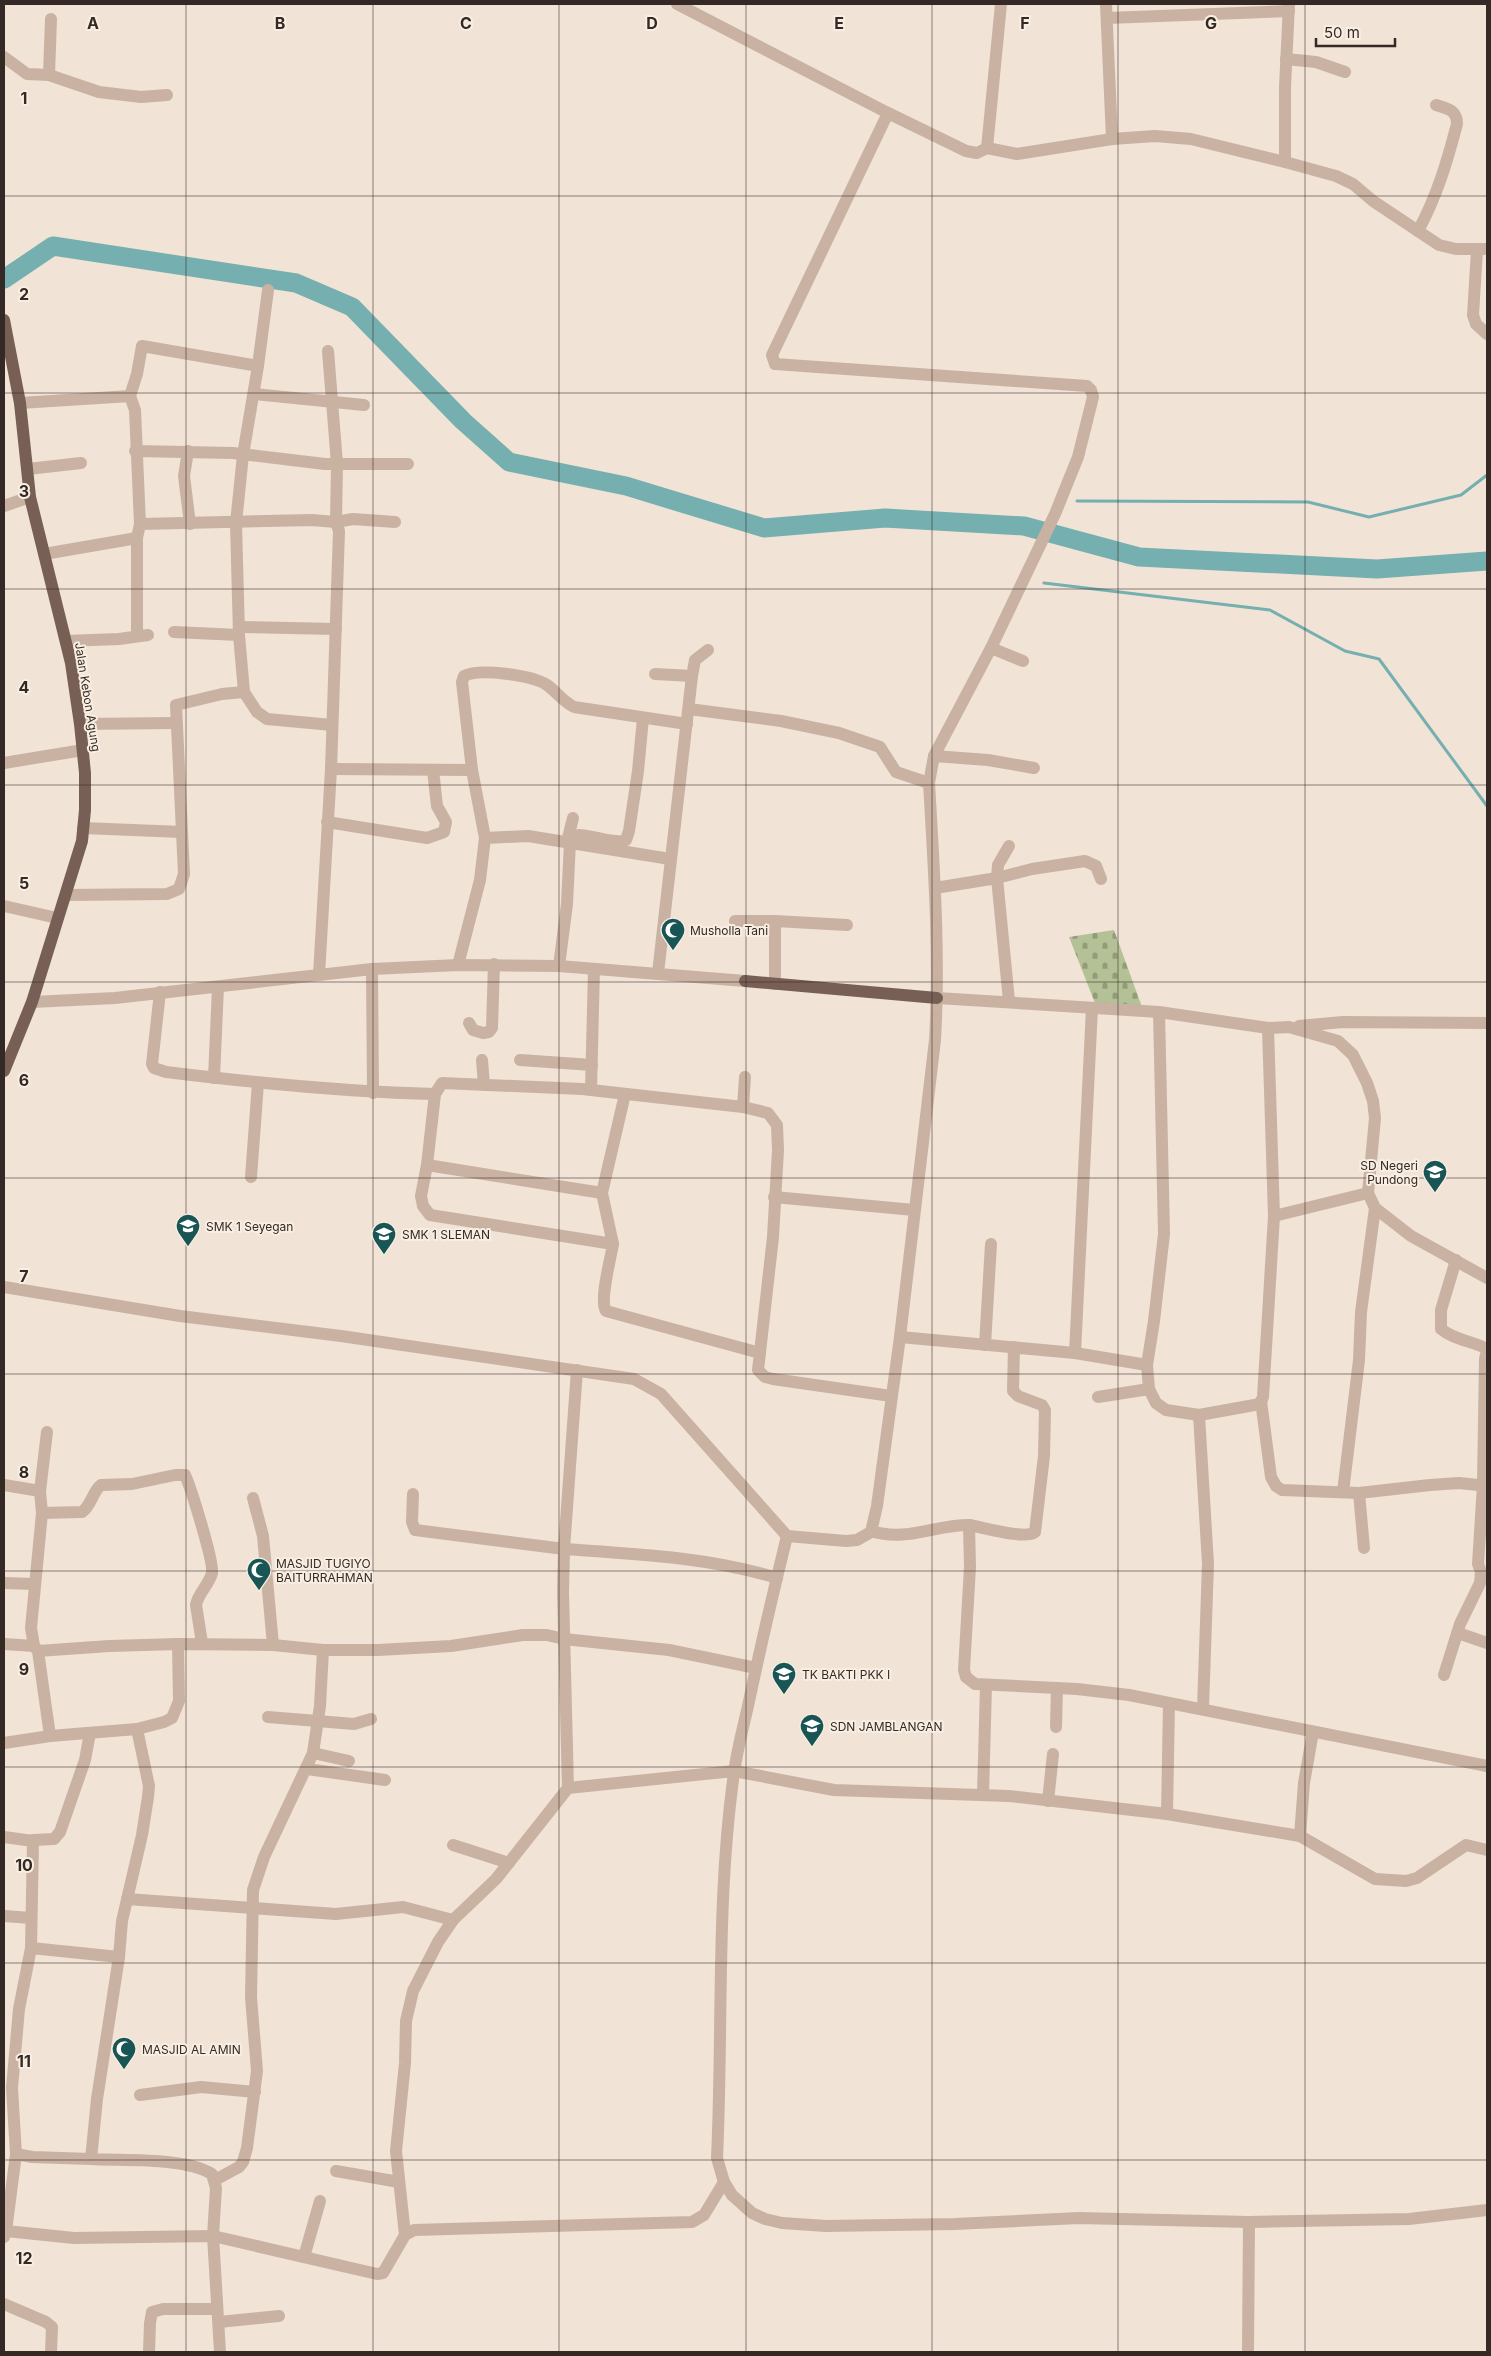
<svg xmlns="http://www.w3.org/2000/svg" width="1491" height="2356" font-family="Inter,sans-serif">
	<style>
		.cemetery { fill: url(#cemetery-stones) }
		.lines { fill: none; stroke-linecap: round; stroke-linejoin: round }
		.stream { stroke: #75afaf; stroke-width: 3 }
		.river { stroke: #75afaf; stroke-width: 19 }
		.minor { stroke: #c9b2a2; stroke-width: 12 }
		.major { stroke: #775f55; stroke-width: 12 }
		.grid { fill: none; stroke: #342925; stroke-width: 1; stroke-opacity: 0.55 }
		.labels { text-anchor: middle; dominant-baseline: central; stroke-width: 4; stroke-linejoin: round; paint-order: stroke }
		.street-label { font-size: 12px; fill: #342925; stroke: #f9eee2 }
		.poi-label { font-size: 12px; fill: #342925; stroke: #f9eee2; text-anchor: start }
		.grid-label { font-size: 16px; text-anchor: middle; font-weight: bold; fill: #342925; stroke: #f9eee2; stroke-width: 4; stroke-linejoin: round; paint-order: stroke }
	</style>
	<defs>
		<pattern id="cemetery-stones" width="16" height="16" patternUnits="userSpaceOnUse" patternTransform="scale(1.25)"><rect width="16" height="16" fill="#b4c096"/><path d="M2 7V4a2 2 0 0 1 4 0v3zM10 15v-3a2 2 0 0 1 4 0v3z" fill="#939c7a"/></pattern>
	</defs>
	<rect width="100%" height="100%" fill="#f1e3d6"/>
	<!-- cemetery -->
	<path class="cemetery" d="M1114,930l28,77 -47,-4 -26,-66z"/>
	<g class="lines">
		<!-- stream -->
		<g class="stream">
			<path d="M1077,501l231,1 61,15 92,-22 26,-20"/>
			<path d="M1044,583l226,27 75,41 34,8 108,147"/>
		</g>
		<!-- river -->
		<path class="river" d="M4,279l49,-33 243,37 56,24 111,114 46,41 117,24 138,42 121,-10 139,8 115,31 238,12 110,-8"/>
		<!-- minor -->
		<g class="minor">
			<path d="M677,4l211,109 78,38 11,2 10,-5 30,6 95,-15 43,-3 36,3 94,23 51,14 17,8 20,17 66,44 17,4h31"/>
			<path d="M1106,4l6,135"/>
			<path d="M1107,18l182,-7"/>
			<path d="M4,57l23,17 22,1 50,17 42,5 26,-2"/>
			<path d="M1286,59l30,3 29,10"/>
			<path d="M49,75l2,-56"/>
			<path d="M888,113l-116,242 3,9 312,22 4,4 2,7 -15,60 -23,57 -64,134 -57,108 -5,27c5,86 11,172 6,257l-35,297 -23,169 -6,26 -14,8 -11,1 -59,-5c-14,57 -27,113 -39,170 -5,22 -11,44 -14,67 -18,127 -11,257 -17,385l7,24 8,13 20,18 13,6 17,4 44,3 129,-2 124,-6 170,4 160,-3 78,-9"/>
			<path d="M987,148l14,-144"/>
			<path d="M1285,162v-75l4,-83"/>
			<path d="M1418,231c19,-35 29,-69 39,-107 0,-14 -9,-15 -21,-19"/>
			<path d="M1477,250l-4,65 3,9 11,10"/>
			<path d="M328,351l9,113 -1,58 17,-3 42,3"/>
			<path d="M258,366l10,-76"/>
			<path d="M254,394l110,11"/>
			<path d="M130,396l7,-22 5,-28 116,20 -15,89 -7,68 3,112 5,57 13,20 10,7 65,6"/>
			<path d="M20,403l110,-7 5,14 5,114"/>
			<path d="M135,451l98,2 92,11h83"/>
			<path d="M188,451l-4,25 6,48"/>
			<path d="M28,469l53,-6"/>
			<path d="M4,506l26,-9"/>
			<path d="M44,554l93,-16 3,-14 172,-4 24,2 3,9 -8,238 -12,206"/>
			<path d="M239,627l97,2"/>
			<path d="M174,632l65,3"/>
			<path d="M137,635v-97"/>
			<path d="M66,641l53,-2 29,-4"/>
			<path d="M991,648l32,13"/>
			<path d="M655,674l37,2"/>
			<path d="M689,709l92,12 58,12 41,14 16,25 33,11"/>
			<path d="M80,724l96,-1"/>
			<path d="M934,756l54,4 46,8"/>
			<path d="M4,763l79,-13"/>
			<path d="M331,769l141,1"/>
			<path d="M327,822l100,16 17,-6 2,-10 -9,-16 -4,-36"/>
			<path d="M83,828l99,4"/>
			<path d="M485,838l43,-2 142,23"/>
			<path d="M567,842l6,-24"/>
			<path d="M1009,846l-11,19 -1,13 12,123"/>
			<path d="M935,888l62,-10 35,-9 53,-8 11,5 5,13"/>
			<path d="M66,895l101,-1 12,-5 5,-15 -8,-169 46,-11 22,-2"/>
			<path d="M4,906l53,12"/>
			<path d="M735,921h40v63"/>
			<path d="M775,921l72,4"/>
			<path d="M458,965l22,-85 5,-42 -13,-68 -10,-88 2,-6c15,-8 68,-1 83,9 10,7 15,16 27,22l113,17"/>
			<path d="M559,966l8,-62 3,-62 9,-7c12,0 38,10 47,5l3,-9 9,-60 5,-53"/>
			<path d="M372,969l1,124"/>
			<path d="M658,973l34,-297 3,-16 13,-10"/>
			<path d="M160,992l-8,72 2,4 12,4c90,11 179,20 269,22l7,-11 140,6 161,18 25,6 9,12 1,25 -5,87 -15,133 7,7 8,2 118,17"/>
			<path d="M937,998l222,14 109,16 21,-1 49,14 15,14 14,28 6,18 2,17 -7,75 7,15 36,28 76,42"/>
			<path d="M32,1002l83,-4 257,-29 86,-4 101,1 186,15"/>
			<path d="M1159,1012l5,222 -10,87 -7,44 2,24 7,14 10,7 33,5 61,-11 3,-7 11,-181 94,-23"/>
			<path d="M469,1023l4,7 10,3 6,-1 3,-4 2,-64"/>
			<path d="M1299,1026l44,-4 144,1"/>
			<path d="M1268,1028l6,188"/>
			<path d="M482,1060l2,25"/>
			<path d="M520,1060l72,5"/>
			<path d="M214,1078l4,-91"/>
			<path d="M591,1090l3,-121"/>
			<path d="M435,1094l-8,71 -6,31 2,10 7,9 183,29c-2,14 -14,56 -7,67l154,42"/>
			<path d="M743,1107l2,-30"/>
			<path d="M427,1165l175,28"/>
			<path d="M251,1177l7,-94"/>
			<path d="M774,1197l140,13"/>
			<path d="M613,1244l-11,-51 23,-99"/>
			<path d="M1456,1260l-15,50v19c13,11 32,12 46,20"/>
			<path d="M4,1287l176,29 161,20 293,43 27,15 126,142"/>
			<path d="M900,1337l175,16 72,12"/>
			<path d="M985,1345l6,-101"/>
			<path d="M1075,1353l17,-345"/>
			<path d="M1098,1397l51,-8"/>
			<path d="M1261,1401l10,76 5,9 6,4 77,3 71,-8 29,-2 28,3"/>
			<path d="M1199,1415l9,149 -5,144"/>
			<path d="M4,1485l36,6 2,22 -11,115 3,18 4,5 71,-5 69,-2"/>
			<path d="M40,1491l7,-59"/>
			<path d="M1343,1492l16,-132 2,-48 14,-104"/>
			<path d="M1359,1493l5,55"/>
			<path d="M413,1494l-1,28 3,8 149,19 13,-179"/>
			<path d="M253,1498l10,38 10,109"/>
			<path d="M42,1513l40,-1c10,-7 10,-20 19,-27l31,-1 43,-9h10c6,13 29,87 27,98 -3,12 -14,20 -16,32l6,38"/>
			<path d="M969,1525c13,2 56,15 66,7l9,-76 1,-46 -3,-5 -24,-9 -5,-5 1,-44"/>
			<path d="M871,1531c36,11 62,-6 98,-6l1,42 -6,103 2,7 9,7 102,5 52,6 358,71"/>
			<path d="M4,1583l30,1"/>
			<path d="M1458,1633l29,10"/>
			<path d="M4,1644l30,2"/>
			<path d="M38,1651l12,85"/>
			<path d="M1444,1675l16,-51 20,-41 1,-11 -3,-8 5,-79 2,-126 2,-8"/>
			<path d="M268,1717l86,7 17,-5"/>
			<path d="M1056,1727l1,-39"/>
			<path d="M137,1729l12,57 -1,11 -6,38 -20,86 -3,36 -22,142 -6,60c33,2 94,-2 121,15l4,14 -3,48 7,116"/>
			<path d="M4,1743l46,-7 87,-7 27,-7 8,-4 7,-17 -1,-57 95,1 50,5h55l73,-4 72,-11h24l17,4 105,11 87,18"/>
			<path d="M313,1753l36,8"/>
			<path d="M307,1769l78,11"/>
			<path d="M568,1788l166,-17 100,19 175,6 158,18 133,22 75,43 31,2 11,-3 49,-33 21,5"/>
			<path d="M983,1795l3,-109"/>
			<path d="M1048,1801l5,-47"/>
			<path d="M1167,1814l2,-111"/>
			<path d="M1300,1836l4,-53 9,-51"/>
			<path d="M4,1837l29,4 -2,107 -12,61 -7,79 4,66 16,3 59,2"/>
			<path d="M33,1840l21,-1 6,-7 25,-72 5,-27"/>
			<path d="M453,1845l56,18"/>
			<path d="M127,1899l209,15 67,-7 50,13"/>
			<path d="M4,1916l27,2"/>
			<path d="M31,1948l88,9"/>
			<path d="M140,2095l61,-8 54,5"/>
			<path d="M336,2171l63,11"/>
			<path d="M215,2180l24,-13 4,-5 4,-14 10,-77 -6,-74 2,-107 11,-33 49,-104 7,-47 3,-56"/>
			<path d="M6,2231l10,-77"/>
			<path d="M405,2235l-9,-84 9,-88 1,-42 7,-30 25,-49 15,-22 43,-41 72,-91 -5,-196 1,-43c72,5 144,8 213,29"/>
			<path d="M4,2237l2,-6 68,7 139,-2 164,38 6,-1 22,-38 9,-5 278,-8 12,-7 20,-33"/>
			<path d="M304,2257l16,-56"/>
			<path d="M4,2304l42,18 6,5 -1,25"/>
			<path d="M219,2322l60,-6"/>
			<path d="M149,2352l1,-29 2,-11 11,-3h53"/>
			<path d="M1248,2352l1,-130"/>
		</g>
		<!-- major -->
		<g class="major">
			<path d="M4,320l16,83 10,94 41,166 9,61 5,49v37l-3,31 -50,161 -28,69"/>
			<path d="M745,981l192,17"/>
		</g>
	</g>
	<!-- grid -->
	<path class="grid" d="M186,4v2348M373,4v2348M559,4v2348M746,4v2348M932,4v2348M1118,4v2348M1305,4v2348M4,196h1483M4,393h1483M4,589h1483M4,785h1483M4,982h1483M4,1178h1483M4,1374h1483M4,1571h1483M4,1767h1483M4,1963h1483M4,2160h1483"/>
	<!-- icons -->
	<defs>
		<symbol id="mosque-pin" viewBox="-11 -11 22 30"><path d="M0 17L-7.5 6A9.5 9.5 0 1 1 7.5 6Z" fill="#1a5556" stroke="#f9eee2"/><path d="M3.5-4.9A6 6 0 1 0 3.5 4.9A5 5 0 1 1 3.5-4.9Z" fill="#fff"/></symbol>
		<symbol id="school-pin" viewBox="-11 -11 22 30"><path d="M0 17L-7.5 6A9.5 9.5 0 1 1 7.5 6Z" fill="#1a5556" stroke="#f9eee2"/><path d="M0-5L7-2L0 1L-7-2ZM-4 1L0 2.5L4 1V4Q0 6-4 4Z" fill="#fff"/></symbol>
	</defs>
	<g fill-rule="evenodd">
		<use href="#mosque-pin" x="659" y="916" width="28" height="38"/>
		<use href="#school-pin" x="1421" y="1158" width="28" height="38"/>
		<use href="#school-pin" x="174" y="1212" width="28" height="38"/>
		<use href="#school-pin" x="370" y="1220" width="28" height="38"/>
		<use href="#mosque-pin" x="245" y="1556" width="28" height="38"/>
		<use href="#school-pin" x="770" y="1660" width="28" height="38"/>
		<use href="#school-pin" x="798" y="1712" width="28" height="38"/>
		<use href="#mosque-pin" x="110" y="2035" width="28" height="38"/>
	</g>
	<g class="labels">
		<!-- street labels -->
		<g class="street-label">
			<text transform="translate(88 697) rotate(81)">Jalan Kebon Agung</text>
		</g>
		<!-- poi labels -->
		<g class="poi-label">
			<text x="690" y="930">Musholla Tani</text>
			<text x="1418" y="1165" text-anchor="end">SD Negeri<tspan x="1418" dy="14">Pundong</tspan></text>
			<text x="206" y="1226">SMK 1 Seyegan</text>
			<text x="402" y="1234">SMK 1 SLEMAN</text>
			<text x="276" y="1563">MASJID TUGIYO<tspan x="276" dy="14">BAITURRAHMAN</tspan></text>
			<text x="802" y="1674">TK BAKTI PKK I</text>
			<text x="830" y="1726">SDN JAMBLANGAN</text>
			<text x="142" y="2049">MASJID AL AMIN</text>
		</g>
	</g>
	<g class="grid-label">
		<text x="93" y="29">A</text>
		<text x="280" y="29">B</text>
		<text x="466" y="29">C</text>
		<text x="652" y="29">D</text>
		<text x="839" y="29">E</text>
		<text x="1025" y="29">F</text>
		<text x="1211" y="29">G</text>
		<text x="24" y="104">1</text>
		<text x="24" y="300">2</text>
		<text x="24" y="497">3</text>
		<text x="24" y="693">4</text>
		<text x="24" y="889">5</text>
		<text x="24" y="1086">6</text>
		<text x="24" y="1282">7</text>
		<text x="24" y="1478">8</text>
		<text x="24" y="1675">9</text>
		<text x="24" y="1871">10</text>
		<text x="24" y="2067">11</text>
		<text x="24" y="2264">12</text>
	</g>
	<!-- border -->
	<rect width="1491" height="2356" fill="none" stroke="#342925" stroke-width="10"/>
	<!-- scale -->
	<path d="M1316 38v8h79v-8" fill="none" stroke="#342925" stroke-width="2.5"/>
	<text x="1324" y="38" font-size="15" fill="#342925" stroke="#f9eee2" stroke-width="4" paint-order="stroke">50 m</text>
</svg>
